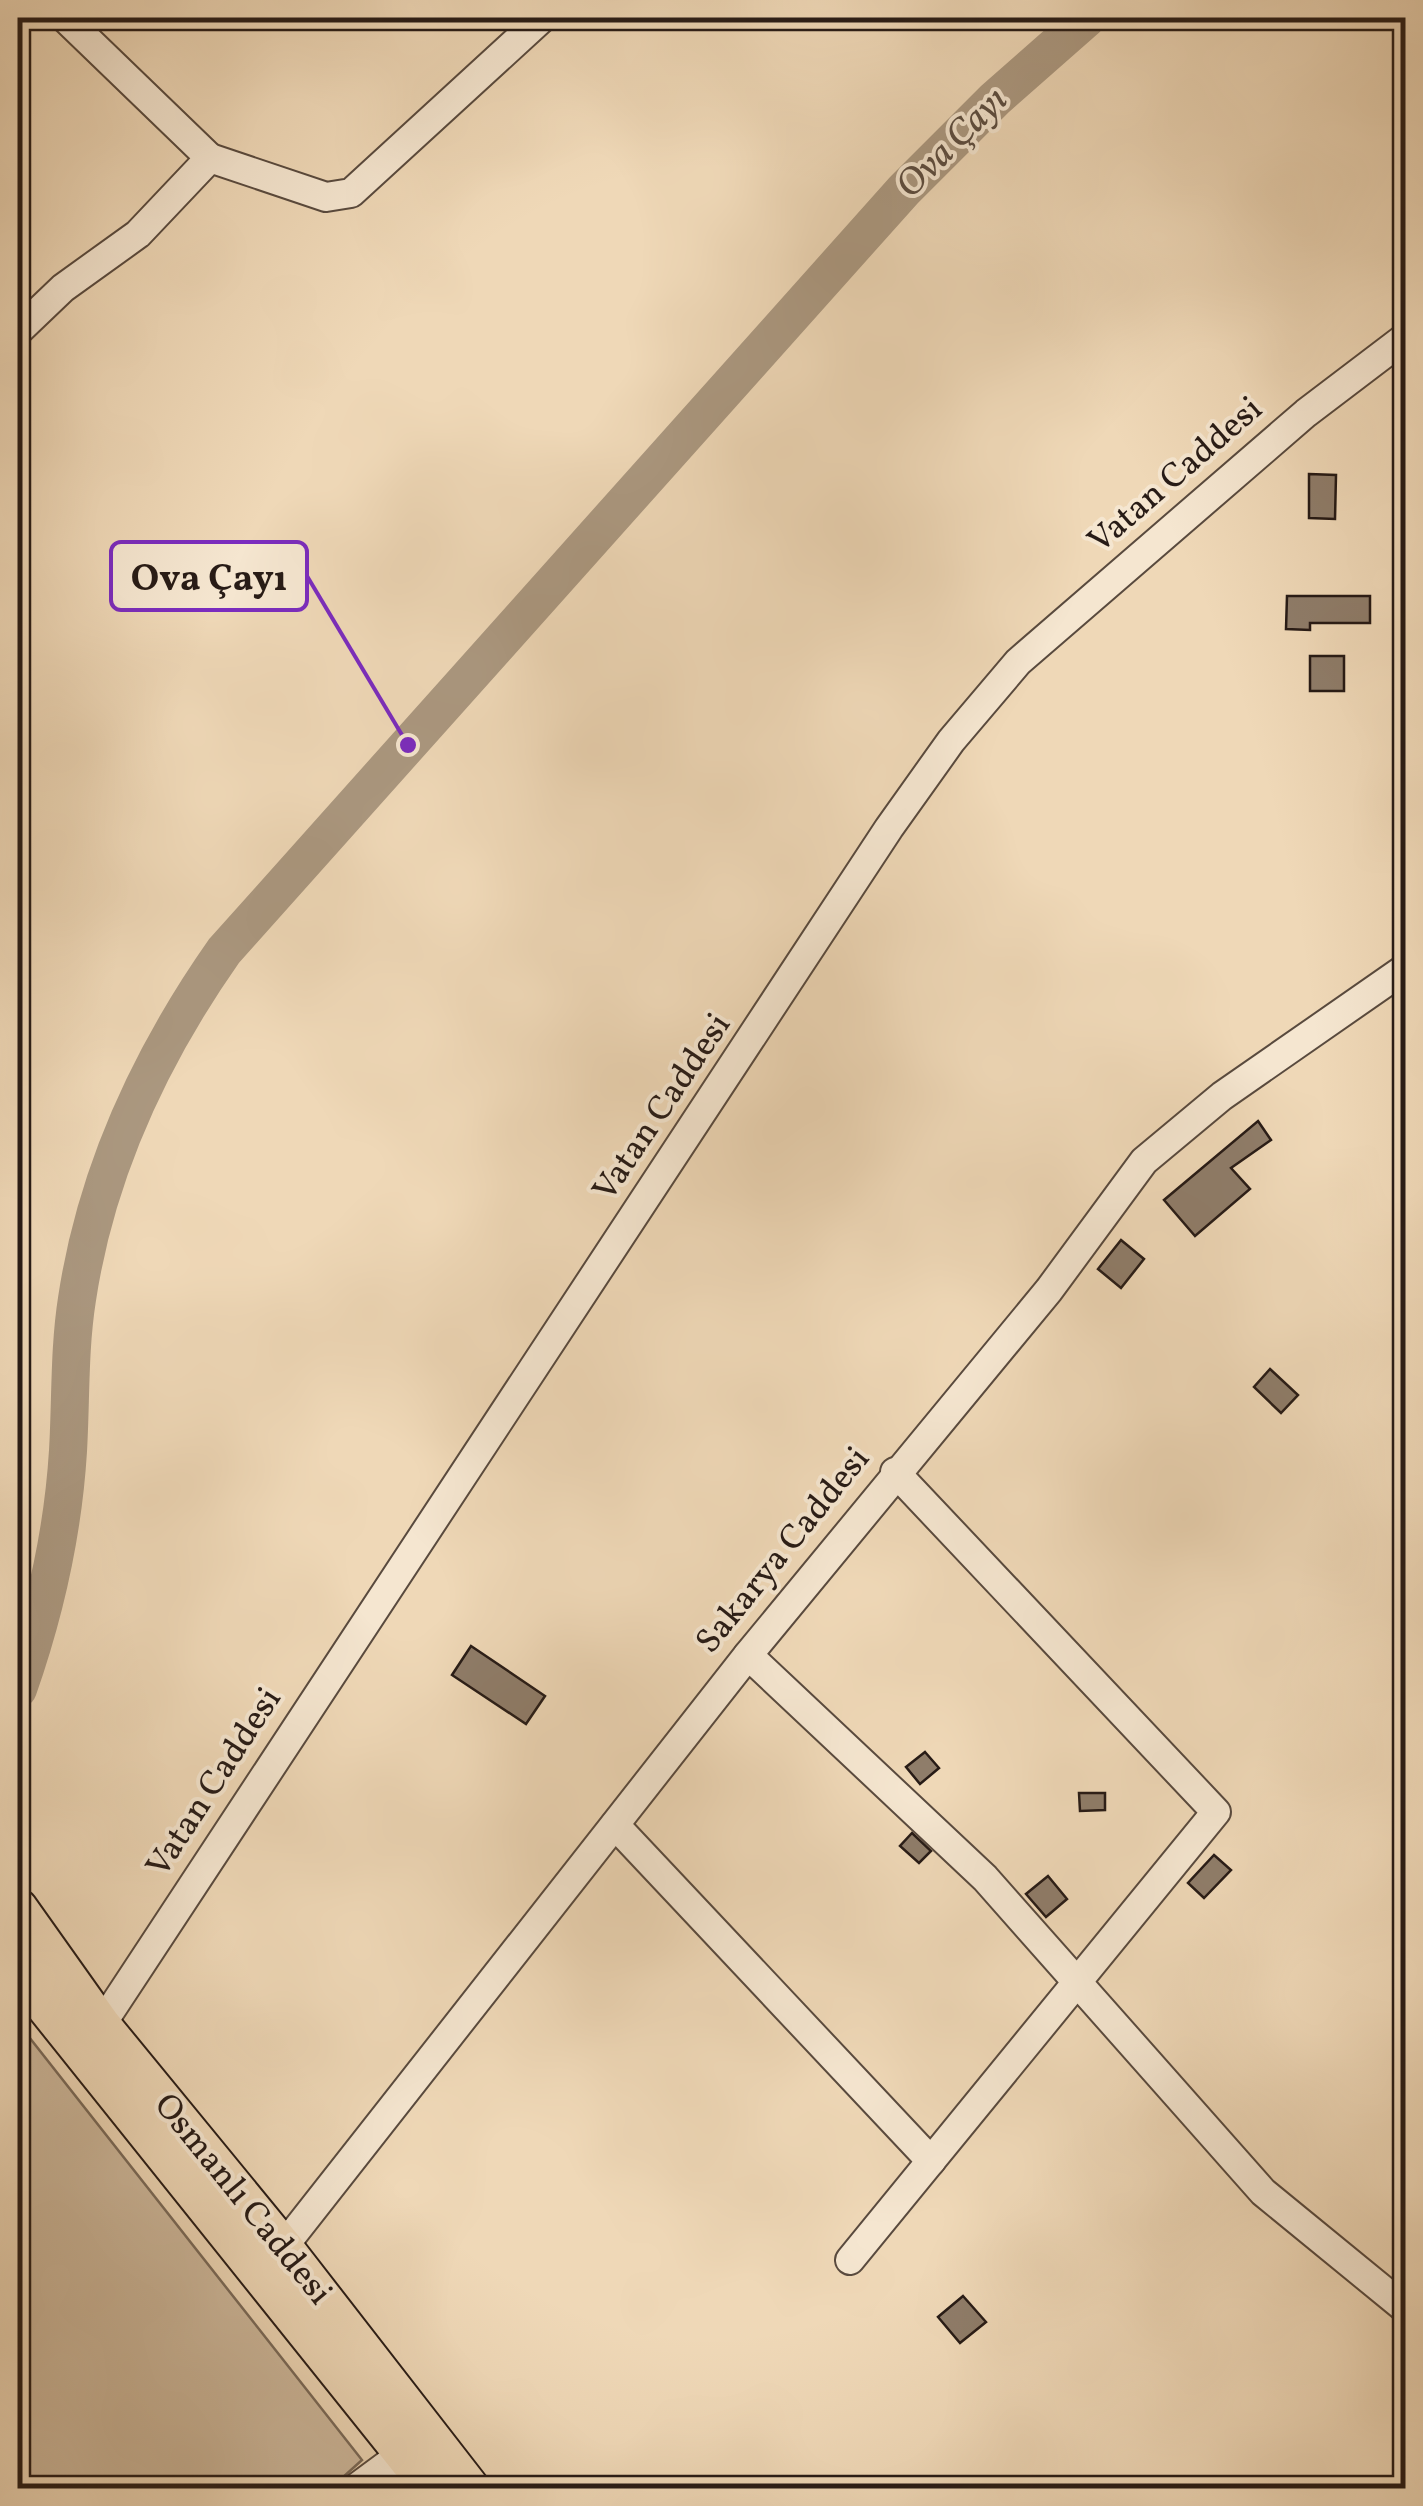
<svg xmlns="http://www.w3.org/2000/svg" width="1423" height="2506" font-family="Vollkorn,serif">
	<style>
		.green { fill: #cdb89c; stroke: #7a6a59; stroke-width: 2.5 }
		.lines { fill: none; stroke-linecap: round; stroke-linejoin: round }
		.river { stroke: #ab9880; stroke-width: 38 }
		.building { fill: #8f7d6a; stroke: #271b16; stroke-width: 2.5 }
		.minor-casing { stroke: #594a3e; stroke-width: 32 }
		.major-casing { stroke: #271b16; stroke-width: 42 }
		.minor { stroke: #f5e6d0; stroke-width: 28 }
		.major { stroke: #efd8b7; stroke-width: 38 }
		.labels { text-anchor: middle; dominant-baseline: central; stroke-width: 8; stroke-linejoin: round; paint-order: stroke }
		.street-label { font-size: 35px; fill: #271b16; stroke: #f5e6d0 }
		.water-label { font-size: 38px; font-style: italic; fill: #5c4d40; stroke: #f5e6d0 }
		.leader { fill: none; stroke: #7b2cbf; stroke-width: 4 }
		.callout-dot { fill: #7b2cbf; stroke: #f5e6d0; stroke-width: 4 }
		.callout { fill: #f5e6d0; stroke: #7b2cbf; stroke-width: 4 }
		.callout-label { font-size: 38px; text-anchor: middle; font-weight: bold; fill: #271b16 }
	</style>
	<rect width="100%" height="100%" fill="#efd8b7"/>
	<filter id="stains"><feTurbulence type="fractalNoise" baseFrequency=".002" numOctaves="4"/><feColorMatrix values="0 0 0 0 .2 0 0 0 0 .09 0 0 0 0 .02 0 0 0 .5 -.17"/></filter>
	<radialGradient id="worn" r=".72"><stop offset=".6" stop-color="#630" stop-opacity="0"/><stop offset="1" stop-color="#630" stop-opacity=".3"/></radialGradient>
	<!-- green -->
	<path class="green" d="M18,2023l344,437 -31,28h-313z"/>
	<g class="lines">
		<!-- river -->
		<path class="river" d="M18,1689c27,-77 45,-157 50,-238 3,-51 1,-101 9,-152 19,-126 74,-244 147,-348l680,-761 91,-91 92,-81"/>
	</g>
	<!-- building -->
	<g class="building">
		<path d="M1309,474l27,1 -1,44 -26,-1z"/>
		<path d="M1287,596h83v27h-60v7l-24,-1z"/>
		<rect x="1310" y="656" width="34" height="35"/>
		<path d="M1258,1121l13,19 -40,28 19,21 -55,47 -31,-36z"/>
		<path d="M1121,1240l23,19 -23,29 -23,-19z"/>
		<path d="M1270,1369l28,26 -17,18 -27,-26z"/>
		<path d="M471,1646l74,50 -19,28 -74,-49z"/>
		<path d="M925,1752l14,16 -19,16 -14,-17z"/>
		<path d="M1079,1793h26v17l-25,1z"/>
		<path d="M912,1833l19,18 -12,12 -19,-17z"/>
		<path d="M1214,1855l17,15 -27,28 -16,-15z"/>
		<path d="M1048,1876l19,23 -21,18 -20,-23z"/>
		<path d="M963,2296l23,26 -26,21 -22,-26z"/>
	</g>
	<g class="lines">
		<defs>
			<g id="minor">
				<path d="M65,18l145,140"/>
				<path d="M18,331l45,-43 75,-54 72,-76 116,39 25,-4 191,-175"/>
				<path d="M748,1655l237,223 278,314 143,117"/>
				<path d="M615,1825l316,336"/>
				<path d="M101,2025l788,-1197 62,-87 67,-79 288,-249 100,-76"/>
				<path d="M283,2247l465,-592 301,-365 95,-129 78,-65 184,-128"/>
				<path d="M850,2260l366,-448 -321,-340"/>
				<path d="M356,2488l46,-34"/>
			</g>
			<g id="major">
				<path d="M18,1908l83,117 182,222 187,241"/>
				<path d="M18,1972l413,516"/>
			</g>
		</defs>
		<!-- minor casing -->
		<use href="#minor" class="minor-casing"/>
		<!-- major casing -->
		<use href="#major" class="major-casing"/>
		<!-- minor -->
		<use href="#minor" class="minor"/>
		<!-- major -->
		<use href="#major" class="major"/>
	</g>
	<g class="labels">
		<!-- street labels -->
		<g class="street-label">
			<text transform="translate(1176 476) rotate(-41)">Vatan Caddesi</text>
			<text transform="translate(663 1108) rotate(-56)">Vatan Caddesi</text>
			<text transform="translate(784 1551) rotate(-51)">Sakarya Caddesi</text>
			<text transform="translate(215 1783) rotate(-57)">Vatan Caddesi</text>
			<text transform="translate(242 2200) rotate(51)">Osmanlı Caddesi</text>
		</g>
		<!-- water labels -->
		<g class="water-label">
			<text transform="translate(953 144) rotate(-45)">Ova Çayı</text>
		</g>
	</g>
	<!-- callouts -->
	<path class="leader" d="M408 745L307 576"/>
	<circle class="callout-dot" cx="408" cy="745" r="10"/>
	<rect class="callout" x="111" y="542" width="196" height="68" rx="10"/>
	<g class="callout-label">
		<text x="209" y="590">Ova Çayı</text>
	</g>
	<!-- margin -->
	<rect width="1423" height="2506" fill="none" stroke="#efd8b7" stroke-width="60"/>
	<rect x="20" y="20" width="1383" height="2466" fill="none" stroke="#271b16" stroke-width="5"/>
	<rect x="30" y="30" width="1363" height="2446" fill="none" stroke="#271b16" stroke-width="2.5"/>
	<rect width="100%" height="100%" filter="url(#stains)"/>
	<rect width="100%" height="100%" fill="url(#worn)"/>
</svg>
